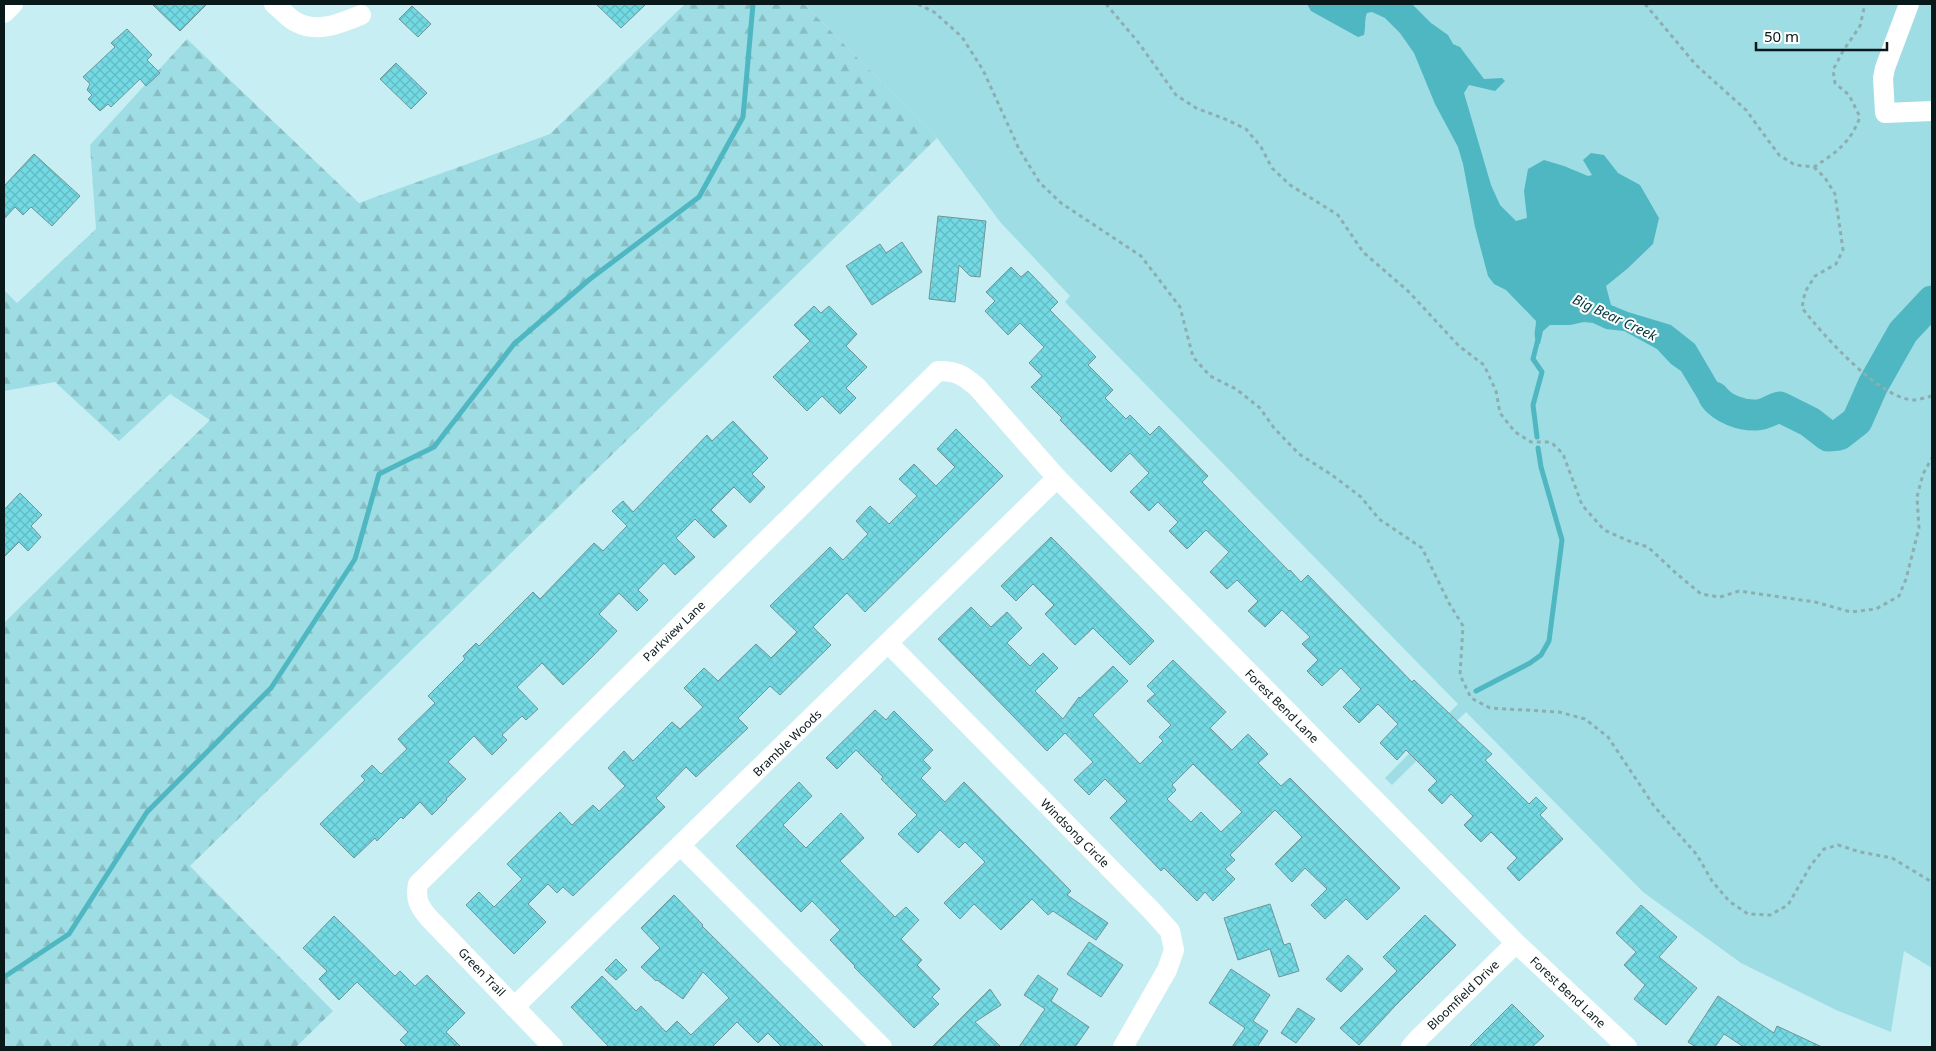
<svg xmlns="http://www.w3.org/2000/svg" width="1936" height="1051" font-family="'Noto Sans',sans-serif">
	<style>
		.grass { fill: #9edde4 }
		.forest { fill: url(#forest-firs) }
		.water { fill: #4fb7c1 }
		.lines { fill: none; stroke-linecap: round; stroke-linejoin: round }
		.stream { stroke: #4fb7c1; stroke-width: 5 }
		.river { stroke: #4fb7c1; stroke-width: 31 }
		.building { fill: url(#building-cross-hatch); stroke: #709599; fill-rule: evenodd }
		.path { stroke: #8daeb1; stroke-width: 3; stroke-dasharray: 4 4; stroke-linecap: butt }
		.minor { stroke: #fff; stroke-width: 20 }
		.labels { text-anchor: middle; dominant-baseline: central; stroke-width: 4; stroke-linejoin: round; paint-order: stroke }
		.street-label { font-size: 12px; fill: #091819; stroke: #fff }
		.water-label { font-size: 14px; font-style: italic; fill: #04373c; stroke: #fff }
	</style>
	<defs>
		<pattern id="forest-firs" width="22" height="20" patternUnits="userSpaceOnUse" patternTransform="scale(1.25)"><rect width="22" height="20" fill="#9edde4"/><path d="M5 1l3.5 6h-7zM16 11l3.5 6h-7z" fill="#87bdc3"/></pattern>
		<pattern id="building-cross-hatch" width="8" height="8" patternUnits="userSpaceOnUse" patternTransform="scale(1.25)"><rect width="8" height="8" fill="#73d9e3"/><path d="M0 0l8 8M0 8l8-8" fill="none" stroke="#62bac2"/></pattern>
	</defs>
	<rect width="100%" height="100%" fill="#c7eff3"/>
	<!-- grass -->
	<path class="grass" d="M804,4h1128v964l-28,-17 -13,81 -55,-22 -95,-47 -98,-71 -177,-180 -74,73 -7,-7 73,-74 -393,-402 5,-6 -69,-73 -64,-85z"/>
	<!-- forest -->
	<path class="forest" d="M685,4h119l133,134 -747,728 143,145 -37,36h-292v-424l206,-203 -40,-26 -51,47 -64,-59 -51,9v-101l13,13 79,-74 -6,-84 97,-106 172,164 191,-69z"/>
	<!-- water -->
	<path class="water" d="M1307,4h105l19,19 17,12 5,9 7,3 24,32 18,-1 3,3 -10,10 -26,-6 -5,8 27,92 9,20 16,16 11,-3 -3,-27 4,-22 16,-9 20,6 24,10 4,-1 -9,-15 8,-7 13,2 14,18 22,12 19,33 -6,26 -26,25 -21,17 5,19 17,7 43,13 24,19 27,46 21,12 8,13 -9,11 -23,-5 -15,-12 -23,-38 -10,-7 -14,-15 -33,-18 -18,-2 -13,-6 -9,-1 -14,3h-20l-7,6 -3,13c-9,-6 -4,-14 -4,-23l-30,-31 -12,-6 -6,-8 -13,-49 -12,-63 -5,-17 -23,-43 -21,-51 -14,-20 -15,-15 -13,-6 -5,1c-3,7 -1,14 -3,22l-6,2 -47,-26z"/>
	<g class="lines">
		<!-- stream -->
		<g class="stream">
			<path d="M1537,437l-4,-32 9,-33 -9,-13 6,-24"/>
			<path d="M1476,691l54,-28 11,-8 8,-14 13,-101 -21,-73 -3,-19"/>
			<path d="M4,977l65,-43 78,-122 124,-124 84,-129 24,-85 55,-27 80,-103 76,-65 109,-82 44,-80 10,-113"/>
		</g>
		<!-- river -->
		<path class="river" d="M1714,397c9,12 28,19 43,18 7,0 16,-6 23,-8l30,15 18,14 11,-1 18,-14 16,-36 30,-53 29,-31"/>
	</g>
	<!-- building -->
	<g class="building">
		<path d="M152,4h55l-27,27z"/>
		<path d="M596,4h50l-25,24z"/>
		<path d="M412,6l19,18 -13,13 -19,-18z"/>
		<path d="M127,29l25,26 -5,5 13,13 -14,13 -6,-7 -29,28 -3,-3 -8,7 -12,-12 4,-4 -5,-5 3,-6 -7,-7 32,-30 -4,-4z"/>
		<path d="M396,63l31,30 -16,16 -31,-30z"/>
		<path d="M34,154l46,42 -28,30 -21,-19 -8,8 -8,-8 -11,12v-33z"/>
		<path d="M938,216l48,5 -6,56 -10,-1 -11,-11 -4,37 -26,-3z"/>
		<path d="M902,242l20,30 -50,33 -26,-39 34,-22 6,9z"/>
		<path d="M1011,267l10,10 7,-6 30,31 -8,8 46,47 -8,8 25,25 -8,8 21,21 4,-4 20,20 9,-9 49,50 -6,6 87,89 1,-1 11,12 7,-7 104,107 2,-2 78,74 -7,6 44,44 7,-7 11,11 -7,7 23,24 -44,42 -12,-13 10,-10 -26,-26 -10,10 -17,-17 9,-9 -22,-22 -9,10 -14,-14 9,-9 -31,-31 -9,10 -17,-17 18,-19 -20,-20 -19,19 -16,-16 18,-18 -20,-21 -19,18 -15,-15 11,-11 -16,-16 8,-7 -28,-27 -17,17 -17,-16 10,-10 -21,-21 -10,9 -17,-17 19,-20 -23,-22 -19,19 -18,-18 9,-9 -20,-20 -9,9 -19,-19 19,-19 -19,-20 -19,19 -51,-52 2,-2 -31,-31 11,-11 -13,-13 15,-16 -24,-24 -12,12 -23,-24 10,-10 -9,-9z"/>
		<path d="M814,306l7,7 8,-7 28,28 -11,12 21,21 -21,21 10,10 -16,16 -18,-18 -15,15 -34,-34 37,-36 -16,-16z"/>
		<path d="M733,421l35,37 -16,16 13,13 -15,16 -16,-16 -23,23 16,16 -13,12 -19,-19 -19,19 19,19 -20,18 -11,-12 -26,27 10,10 -11,11 -18,-18 -20,21 18,17 -26,27 -28,27 -21,-22 -25,24 21,22 -12,11 -4,-4 -20,19 5,5 -15,15 -18,-19 -26,26 18,17 -20,20 1,1 -15,15 -12,-13 -17,17 -2,-2 -24,24 -2,-3 -21,20 -34,-34 45,-44 -4,-4 11,-11 9,9 26,-25 -9,-10 37,-36 -7,-7 37,-37 -2,-3 13,-13 3,3 54,-54 7,7 54,-56 9,8 24,-25 -15,-15 11,-10 10,11 74,-77 5,6z"/>
		<path d="M956,429l47,47 -138,136 -18,-19 -34,34 18,18 -51,50 -10,-9 -32,32 10,10 -52,49 -10,-10 -30,31 9,9 -92,89 -10,-9 -6,6 -9,-9 -20,20 18,18 -32,32 -48,-49 13,-13 15,15 28,-28 -15,-15 53,-52 12,13 21,-20 6,6 26,-25 -17,-18 16,-17 9,10 39,-39 8,7 23,-22 -19,-19 20,-20 14,13 38,-37 15,14 26,-26 -27,-26 60,-59 13,13 25,-26 -12,-13 14,-15 19,18 28,-28 -18,-17 15,-15 22,22 19,-19 -18,-18z"/>
		<path d="M20,493l22,22 -11,11 10,11 -13,14 -9,-9 -15,15v-47z"/>
		<path d="M1051,537l103,104 -24,24 -37,-37 -18,17 -30,-31 9,-9 -21,-21 -17,17 -15,-15z"/>
		<path d="M971,607l20,20 16,-15 15,16 -15,15 23,23 13,-13 15,15 -23,23 28,28 16,-22 1,1 33,-32 15,15 -35,34 47,49 23,-23 -4,-4 12,-12 -24,-24 8,-7 -8,-8 26,-26 53,52 -16,16 22,22 16,-16 20,20 -10,9 23,23 9,-8 110,110 -33,32 -21,-21 -21,20 -14,-14 16,-16 -22,-21 -13,14 -17,-18 27,-27 -27,-27 -45,45 5,5 -10,9 10,10 -22,22 -8,-9 -8,9 -33,-33 -3,3 -51,-53 17,-17 -22,-22 -16,16 -15,-15 19,-18 -28,-29 -18,18 -109,-112zM1193,764l49,48 -21,20 -20,-20 -10,10 -24,-23 9,-9 -4,-5z"/>
		<path d="M875,710l11,10 8,-9 39,39 -10,10 8,8 -10,10 24,24 19,-20 107,109 -4,4 41,28 -12,17 -43,-29 -5,4 -16,-16 -31,31 -27,-26 -14,15 -16,-16 41,-41 -20,-20 -6,6 -19,-18 -22,23 -20,-19 19,-19 -36,-36 2,-2 -27,-27 -19,19 -11,-11z"/>
		<path d="M799,782l13,14 -29,29 23,23 35,-35 23,25 -24,23 55,56 11,-10 13,13 -18,19 21,21 -5,5 23,24 -8,8 7,7 -25,24 -60,-61 1,-1 -25,-26 10,-10 -28,-29 -11,11 -65,-66z"/>
		<path d="M674,895l29,30 -1,1 122,121h-42l-14,-14 -10,10 -21,-21 -25,25h-103l-38,-40 31,-31 34,35 5,-5 25,26 11,-11 14,14 38,-37 -26,-26 -20,27 -26,-19 -1,1 -15,-14 19,-19 -19,-20z"/>
		<path d="M1270,904l14,41 6,-2 9,28 -20,6 -9,-28 -32,11 -14,-42z"/>
		<path d="M1641,905l36,32 -18,20 38,31 -31,37 -32,-26 11,-14 -21,-20 12,-13 -20,-19z"/>
		<path d="M1425,915l31,30 -61,61 -36,39 -19,-17 57,-57 -14,-14z"/>
		<path d="M334,916l61,60 5,-5 15,15 12,-11 38,38 -19,19 15,15h-54l-7,-7 8,-8 -51,-50 -18,18 -20,-21 8,-8 -24,-23z"/>
		<path d="M1089,942l34,23 -22,32 -34,-23z"/>
		<path d="M1348,955l15,14 -22,23 -15,-13z"/>
		<path d="M616,959l11,11 -11,10 -11,-10z"/>
		<path d="M1231,969l39,26 -17,26 15,10 -11,16h-25l13,-19 -36,-25z"/>
		<path d="M1038,975l20,14 -7,12 38,26 -14,20h-56l26,-38 -21,-14z"/>
		<path d="M990,989l11,16 -26,17 26,25h-69z"/>
		<path d="M1718,996l56,37 3,-7 45,21h-78l-20,-13 -9,13h-19l-8,-5z"/>
		<path d="M1512,1004l32,32 -12,11h-63z"/>
		<path d="M1298,1008l17,11 -19,24 -15,-10z"/>
	</g>
	<g class="lines">
		<!-- path -->
		<g class="path">
			<path d="M918,4l16,8 28,25 21,33 36,79 21,34 21,20 80,53 39,51 13,50 17,19 26,13 24,19 14,20 25,26 33,21 29,22 18,22 43,29 27,55 14,23 -3,49 11,23 19,10 69,4 26,7 23,18 46,69 43,49 15,26 17,20 19,13 22,1 18,-10 23,-40 13,-16 14,-4 22,7 32,6 40,24"/>
			<path d="M1106,4l32,38 38,53 20,13 29,11 21,10 15,18 11,21 18,17 48,30 25,37 45,39 51,55 25,19 12,26 4,22 15,19 16,10h18l4,2 10,10 19,51 22,25 25,11 19,6 29,27 24,20 19,3 19,-6 76,11 36,10 25,-3 23,-13 7,-17 13,-51 -2,-31 6,-23 9,-16"/>
			<path d="M1645,4l51,61 50,45 33,45 16,10 19,2c23,-15 36,-24 46,-50l-11,-22 -14,-12 -2,-13 10,-19 17,-25 5,-22"/>
			<path d="M1814,167l11,11 10,16 8,56 -7,14 -21,12 -10,16 -3,16c21,27 77,90 111,92 6,0 14,-3 19,-4"/>
		</g>
		<!-- minor -->
		<g class="minor">
			<path d="M274,4c7,5 14,14 22,18 22,12 45,1 65,-7"/>
			<path d="M1909,4l-24,64 -2,10 2,35 47,-2"/>
			<path d="M4,13l9,-9"/>
			<path d="M889,644l262,266 19,21 4,19 -7,20 -44,77"/>
			<path d="M681,846l201,201"/>
			<path d="M514,1007l543,-529"/>
			<path d="M553,1047l-125,-130c-9,-11 -13,-18 -10,-33l520,-513c19,0 25,4 39,16l80,91 459,465 111,104"/>
			<path d="M1411,1047l6,-7 99,-97"/>
		</g>
	</g>
	<g class="labels">
		<!-- street labels -->
		<g class="street-label">
			<text transform="translate(674 631) rotate(-44)">Parkview Lane</text>
			<text transform="translate(1282 706) rotate(45)">Forest Bend Lane</text>
			<text transform="translate(787 743) rotate(-44)">Bramble Woods</text>
			<text transform="translate(1075 833) rotate(45)">Windsong Circle</text>
			<text transform="translate(482 972) rotate(46)">Green Trail</text>
			<text transform="translate(1568 992) rotate(43)">Forest Bend Lane</text>
			<text transform="translate(1463 995) rotate(-44)">Bloomfield Drive</text>
		</g>
		<!-- water labels -->
		<g class="water-label">
			<text transform="translate(1615 317) rotate(25)">Big Bear Creek</text>
		</g>
	</g>
	<!-- border -->
	<rect width="1936" height="1051" fill="none" stroke="#091819" stroke-width="10"/>
	<!-- scale -->
	<path d="M1756 42v8h131v-8" fill="none" stroke="#091819" stroke-width="2.5"/>
	<text x="1764" y="42" font-size="15" fill="#091819" stroke="#ffffff" stroke-width="4" paint-order="stroke">50 m</text>
</svg>
